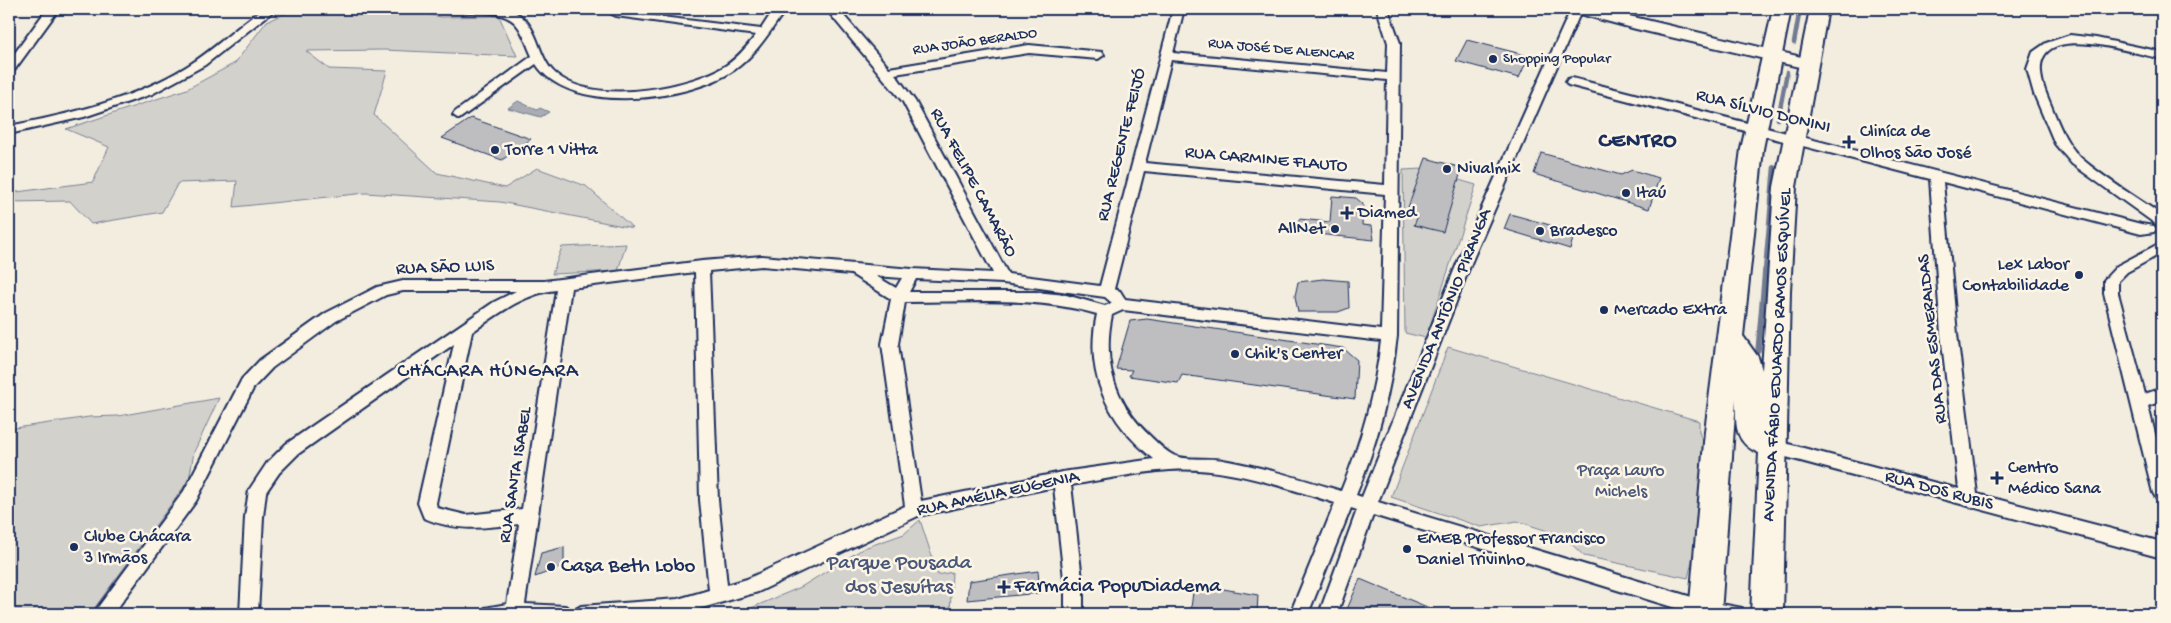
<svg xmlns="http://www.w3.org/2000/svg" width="2171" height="623" font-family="'Gochi Hand',sans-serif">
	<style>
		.green { fill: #d3d1cc; stroke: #778095 }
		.water { fill: #a9acb3; stroke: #707a91 }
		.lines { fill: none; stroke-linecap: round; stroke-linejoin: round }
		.stream-far1 { stroke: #707a91; stroke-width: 4.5 }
		.stream { stroke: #707a91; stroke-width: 5.5 }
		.building { fill: #bebec0; stroke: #1b2f5e }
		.minor-casing { stroke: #1b2f5e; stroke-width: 4 }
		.secondary-casing { stroke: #1b2f5e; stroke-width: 4 }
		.primary-casing { stroke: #1b2f5e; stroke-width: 4 }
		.minor { fill: #fcf5e5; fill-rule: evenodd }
		.secondary { fill: #fcf5e5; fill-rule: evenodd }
		.primary { fill: #fcf5e5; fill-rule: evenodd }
		.poi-dot { fill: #1b2f5e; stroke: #fcf5e5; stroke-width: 2 }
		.labels { text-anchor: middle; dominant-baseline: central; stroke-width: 5; stroke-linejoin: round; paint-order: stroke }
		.far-street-label { font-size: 15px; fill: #1b2f5e; stroke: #fcf5e5 }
		.far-poi-label { font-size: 15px; fill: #1b2f5e; stroke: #fcf5e5; text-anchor: start }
		.street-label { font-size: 18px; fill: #1b2f5e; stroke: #fcf5e5 }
		.poi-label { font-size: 18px; fill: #1b2f5e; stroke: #fcf5e5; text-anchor: start }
		.park-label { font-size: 18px; fill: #49587a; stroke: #fcf5e5 }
		.quarter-label { font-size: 20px; letter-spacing: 1px; fill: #1b2f5e; stroke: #fcf5e5 }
		.near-park-label { font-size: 21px; fill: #49587a; stroke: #fcf5e5 }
		.near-poi-label { font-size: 21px; fill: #1b2f5e; stroke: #fcf5e5; text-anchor: start }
		.district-label { font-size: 22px; font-weight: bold; letter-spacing: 1px; fill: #1b2f5e; stroke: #fcf5e5 }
	</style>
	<rect width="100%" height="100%" fill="#f3ede0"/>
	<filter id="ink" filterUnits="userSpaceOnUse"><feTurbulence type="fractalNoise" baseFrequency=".02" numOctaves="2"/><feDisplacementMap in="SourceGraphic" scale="10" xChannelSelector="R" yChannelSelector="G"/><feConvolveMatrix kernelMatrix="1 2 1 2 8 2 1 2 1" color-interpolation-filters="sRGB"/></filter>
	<g filter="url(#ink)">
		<!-- green -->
		<g class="green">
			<path d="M297,9h106l38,8 58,-1 18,40 -133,-6 -78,1 23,18 58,2 -13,44 63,58 68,15 32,-20 49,18 47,42 -133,-26 -134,-9 -132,14 3,-26 -59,2 -16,29 -71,12 -21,-23 -61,1v-9l84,-11 16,-35 -43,-18 121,-40 48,-26 32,-42z"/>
			<path d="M1422,169l54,16 -50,153 -21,-5 -2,-163z"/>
			<path d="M626,244l-8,27 -66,3 10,-27z"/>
			<path d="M1448,347l251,74v11l5,12 -2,38 -7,66 -7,30 -104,-22 -21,-20 -46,-15 -36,6 -90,-30z"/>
			<path d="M219,398l-25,54 -5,28 -99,134h-81v-185l80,-12 29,-1z"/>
			<path d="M920,520l18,55 14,-3 -2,42h-209l3,-3 57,-24 63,-39 40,-14z"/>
		</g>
		<!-- water -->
		<path class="water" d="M518,101l19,9 3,-2 9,4 -8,5 -33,-9z"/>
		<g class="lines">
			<!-- stream-far1 -->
			<g class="stream-far1">
				<path d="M1794,43l6,-34"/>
				<path d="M1778,119l9,-47"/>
				<path d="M1765,271l9,-104"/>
			</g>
			<!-- stream -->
			<path class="stream" d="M1758,351l7,-81"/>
		</g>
		<!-- building -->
		<g class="building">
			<path d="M1467,40l62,16 -10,22 -63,-17z"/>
			<path d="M471,118l60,21 -29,21 -60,-22z"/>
			<path d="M1541,153l80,22 11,-5 27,8 -10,31 -115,-35z"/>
			<path d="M1426,158l36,10 -19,64 -29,-7 4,-9 -12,-3z"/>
			<path d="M1332,196l24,2 7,6 -1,21 10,1 2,14 -76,-8 1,-13 31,3z"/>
			<path d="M1510,214l65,18 -5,17 -66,-20z"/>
			<path d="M1323,279l25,2 1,27 -11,4h-40l-3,-16 3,-14z"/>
			<path d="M1147,319l196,29 14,12 -2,39 -173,-24 -4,8 -49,-7 3,-6 -16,-1 14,-48z"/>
			<path d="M564,547v19l-29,11 6,-24z"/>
			<path d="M1038,571l2,22 -73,7 2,-19z"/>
			<path d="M1360,579l84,35h-99z"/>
			<path d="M1194,584l64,11 -1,19h-32l-34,-6z"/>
		</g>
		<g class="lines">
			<defs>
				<g id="minor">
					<path d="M47,9h12l-46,63 -4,1v-12z"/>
					<path d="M263,9h13l-71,56 -53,29 -68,23 -75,17v-8c61,-12 123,-26 177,-59 28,-17 50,-40 77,-58z"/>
					<path d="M435,9c20,-1 66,-5 83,5 22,14 19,44 38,60 37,31 125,15 164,-5 15,-8 26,-21 36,-34l-140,-19 -6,-3 2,-2 149,18 13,-20h12c-16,22 -29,45 -52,61 -44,31 -165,46 -198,-6l-77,55 -6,-4 2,-3 77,-56c-5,-10 -8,-23 -16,-32 -17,-18 -52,-10 -75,-12z"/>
					<path d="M826,9h12l51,59 140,-23 73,7 2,3 -6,4 -69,-6 -134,21 20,27 93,173 92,12 73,-277h11l-11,44 214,20 1,-30 -11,-34h11l12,34 -3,293c-6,55 -20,108 -41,159l6,2 96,-236 113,-252h11l-110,252 -94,241 327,99 37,7 2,6h-49l-322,-99 -36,99h-18l38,-104 -6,-2 -43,106h-18l45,-111c-52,-16 -109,-37 -165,-33 -33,2 -66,10 -99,15l12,103v26h-18v-26l-11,-101 -136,29 -160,76 -77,22h-198l2,-6 22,-4 12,-80c-34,4 -63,8 -95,-6l-6,-15 36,-159 -156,110 -19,19 -13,19 -3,25 -5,97h-18l5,-97 4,-27 18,-27 19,-19 32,-22 176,-120 22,-11h-113l-17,4 -50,26 -64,47 -18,19 -58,114 -83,113h-20l91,-123 58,-112 18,-19 66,-47 51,-26 26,-6h141l158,-20 60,-5 150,13 81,4 -90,-171zM1171,60l216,20 -2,105 -240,-22zM1144,171l241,23 -4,136 -256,-31 -5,-8 -6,-2zM762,266l89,8 40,25 -9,45 23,162 -158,73 -20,6 -9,-85 -9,-229zM695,272l5,228 9,90 -31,9 -97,7 -8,5 -8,-5 -40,-2 46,-316zM876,276l26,2 -6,10zM916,279l87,4 102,14 7,6 -7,3 -39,-11 -31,-3h-126zM556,290l-34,219 -56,6 -29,-7 -1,-5 36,-171c26,-18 53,-39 84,-42zM905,302c64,0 130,-6 192,12 -13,59 10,108 57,145l-92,13 -141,29 -23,-157zM1123,310l258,31c-6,51 -20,102 -40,150 -40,-12 -78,-24 -118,-31 -13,-3 -39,1 -50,-5 -8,-4 -16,-12 -23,-19 -35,-33 -48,-74 -38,-121z"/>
					<path d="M2070,35l26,3 66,14v7c-41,-9 -150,-46 -114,39 9,21 16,44 33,60 24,21 55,39 81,57v11l-5,-1 -85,-61 -17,-20 -21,-50 -7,-25 6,-17 13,-9z"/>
					<path d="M1572,78l569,146 13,2 2,3 -2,3 -13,2 -198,-52 14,152 20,160 185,48v16l-395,-106 -2,-5 2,-5 6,-2 186,49 -18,-155 -11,-155 -362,-94 -2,-3 2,-3z"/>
					<path d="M2162,242v11l-35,19 -9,9v12l27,101 17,-6v13l-14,5 14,55v39l-6,-2 -3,-5 -49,-200v-13l13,-14z"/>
				</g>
				<path id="secondary" d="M1574,9h26l214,51 3,4 -3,4 -6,1 -172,-40 -60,-16z"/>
				<path id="primary" d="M1773,9h18l-28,140 -20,187 15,21 4,13 12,-183 36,-178h18l-32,178 -6,104 -7,323h-32l8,-161c-26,-11 -23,-30 -23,-54l-15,215h-32l16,-183 36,-282z"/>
			</defs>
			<!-- minor casing -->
			<use href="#minor" class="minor-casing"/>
			<!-- secondary casing -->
			<use href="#secondary" class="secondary-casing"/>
			<!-- primary casing -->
			<use href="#primary" class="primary-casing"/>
			<!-- minor -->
			<use href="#minor" class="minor"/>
			<!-- secondary -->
			<use href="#secondary" class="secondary"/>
			<!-- primary -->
			<use href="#primary" class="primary"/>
		</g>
	</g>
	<!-- markers -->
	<g class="poi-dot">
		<circle cx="1493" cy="59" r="5"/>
		<path d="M1846.5 134.5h5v5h5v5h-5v5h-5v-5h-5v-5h5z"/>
		<circle cx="495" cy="150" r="5"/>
		<circle cx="1447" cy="169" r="5"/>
		<circle cx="1626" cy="193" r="5"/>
		<path d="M1344.5 205.5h5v5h5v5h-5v5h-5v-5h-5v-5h5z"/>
		<circle cx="1335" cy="229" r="5"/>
		<circle cx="1540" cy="231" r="5"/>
		<circle cx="2079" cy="275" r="5"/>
		<circle cx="1604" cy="310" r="5"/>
		<circle cx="1235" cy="354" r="5"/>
		<path d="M1994.5 470.5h5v5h5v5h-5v5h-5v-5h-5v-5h5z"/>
		<circle cx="74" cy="547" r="5"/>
		<circle cx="1407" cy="549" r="5"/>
		<circle cx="551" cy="567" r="5"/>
		<path d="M1001.5 579.5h5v5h5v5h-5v5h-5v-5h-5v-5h5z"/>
	</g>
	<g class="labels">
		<!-- far-street labels -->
		<g class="far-street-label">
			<text transform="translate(975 42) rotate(-8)">RUA JOÃO BERALDO</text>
			<text transform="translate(1281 50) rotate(5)">RUA JOSÉ DE ALENCAR</text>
		</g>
		<!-- far-poi labels -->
		<g class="far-poi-label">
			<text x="1503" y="59">Shopping Popular</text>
		</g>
		<!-- street labels -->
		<g class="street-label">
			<text transform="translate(1763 112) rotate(14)">RUA SÍLVIO DONINI</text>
			<text transform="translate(1122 145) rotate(-76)">RUA REGENTE FEIJÓ</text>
			<text transform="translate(1266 160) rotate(5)">RUA CARMINE FLAUTO</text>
			<text transform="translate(973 183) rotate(62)">RUA FELIPE CAMARÃO</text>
			<text transform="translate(445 268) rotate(-2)">RUA SÃO LUIS</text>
			<text transform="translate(1447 309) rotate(-68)">AVENIDA ANTÔNIO PIRANGA</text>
			<text transform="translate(1933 339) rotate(-96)">RUA DAS ESMERALDAS</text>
			<text transform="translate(1778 355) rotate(-87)">AVENIDA FÁBIO EDUARDO RAMOS ESQUÍVEL</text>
			<text transform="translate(516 475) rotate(-81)">RUA SANTA ISABEL</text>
			<text transform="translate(1939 491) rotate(15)">RUA DOS RUBIS</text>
			<text transform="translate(998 494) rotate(-12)">RUA AMÉLIA EUGENIA</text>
		</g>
		<!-- poi labels -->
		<g class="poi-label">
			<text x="1860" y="132">Cliníca de<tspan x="1860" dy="21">Olhos São José</tspan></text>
			<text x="505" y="150">Torre 1 Vitta</text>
			<text x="1457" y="169">Nivalmix</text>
			<text x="1636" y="193">Itaú</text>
			<text x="1358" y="213">Diamed</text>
			<text x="1325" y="229" text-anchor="end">AllNet</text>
			<text x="1550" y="231">Bradesco</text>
			<text x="2069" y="265" text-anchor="end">Lex Labor<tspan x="2069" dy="21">Contabilidade</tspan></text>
			<text x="1614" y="310">Mercado Extra</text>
			<text x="1245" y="354">Chik's Center</text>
			<text x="2008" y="468">Centro<tspan x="2008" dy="21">Médico Sana</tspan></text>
			<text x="84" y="537">Clube Chácara<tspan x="84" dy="21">3 Irmãos</tspan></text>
			<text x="1417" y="539">EMEB Professor Francisco<tspan x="1417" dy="21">Daniel Trivinho</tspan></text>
		</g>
		<!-- park labels -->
		<g class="park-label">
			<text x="1621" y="471">Praça Lauro<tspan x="1621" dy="21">Michels</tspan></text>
		</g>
		<!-- quarter labels -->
		<g class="quarter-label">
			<text x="488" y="372">CHÁCARA HÚNGARA</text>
		</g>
		<!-- near-park labels -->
		<g class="near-park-label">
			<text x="899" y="564">Parque Pousada<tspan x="899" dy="24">dos Jesuítas</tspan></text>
		</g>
		<!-- near-poi labels -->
		<g class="near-poi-label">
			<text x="561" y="567">Casa Beth Lobo</text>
			<text x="1014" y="587">Farmácia PopuDiadema</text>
		</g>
		<!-- district labels -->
		<g class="district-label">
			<text x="1638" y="142">CENTRO</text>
		</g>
	</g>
	<!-- margin -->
	<rect width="2171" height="623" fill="none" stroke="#fcf5e5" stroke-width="30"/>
	<rect x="15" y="15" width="2141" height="593" fill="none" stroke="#1b2f5e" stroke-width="2" filter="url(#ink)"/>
</svg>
